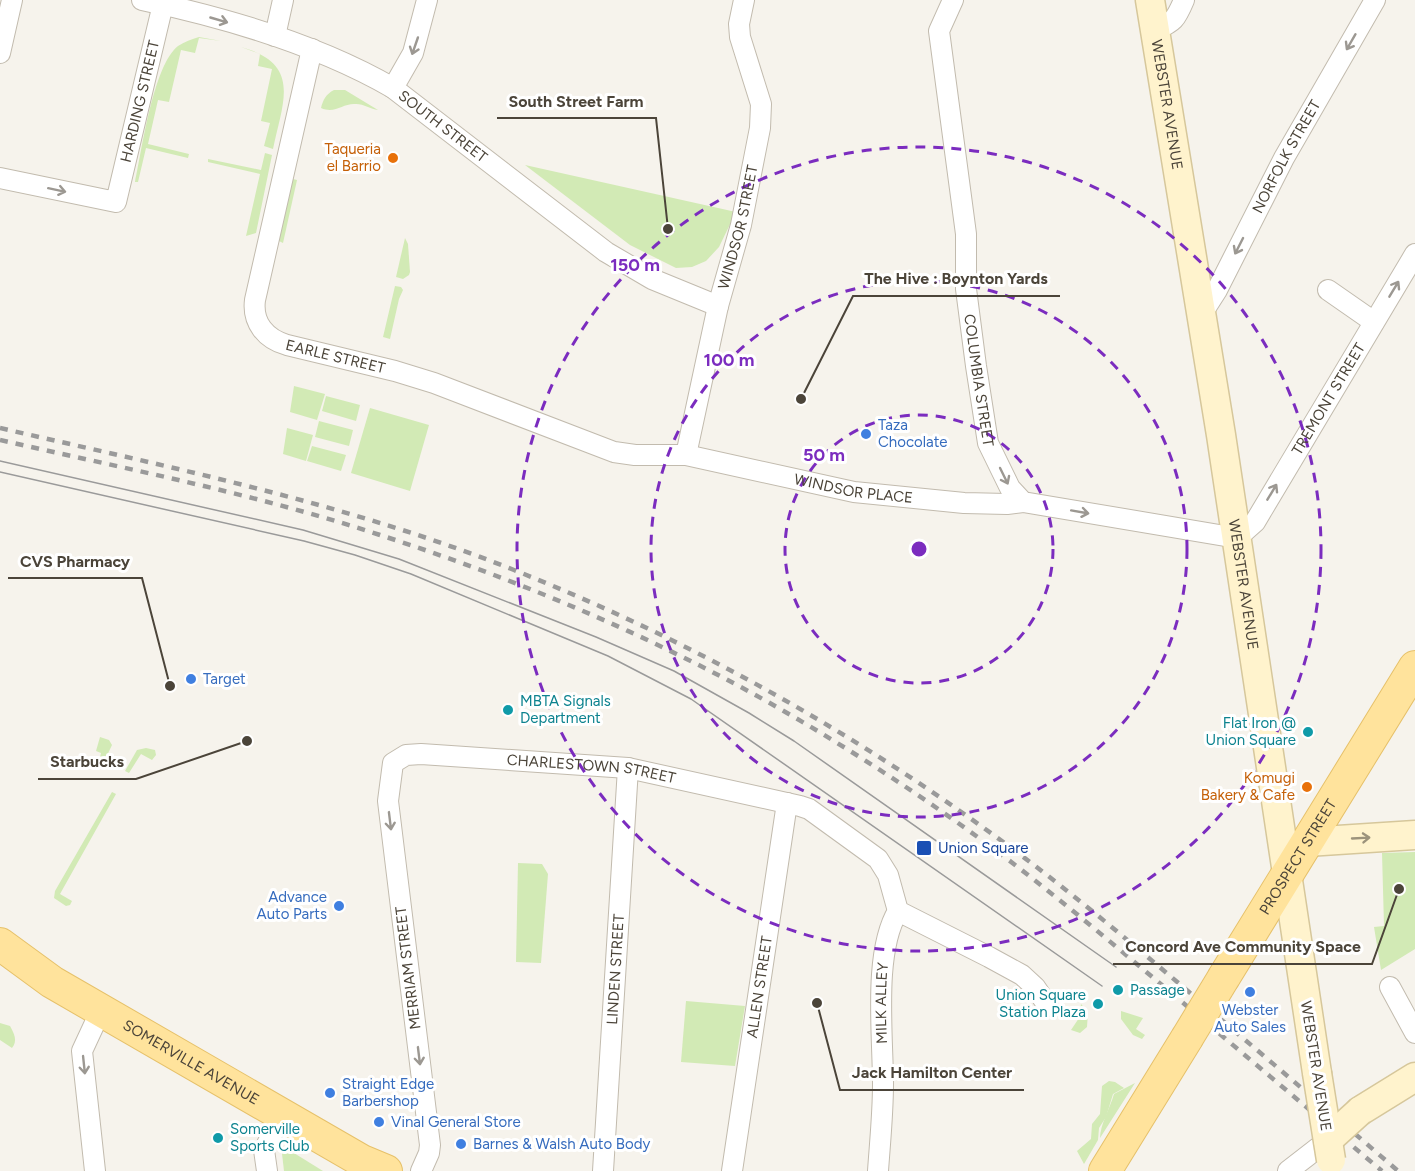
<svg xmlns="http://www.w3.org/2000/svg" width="1415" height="1171" font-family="Figtree,sans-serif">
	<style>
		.green { fill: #d2eab5 }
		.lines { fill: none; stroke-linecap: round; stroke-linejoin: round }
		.street-casing { stroke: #c2bbae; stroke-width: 22 }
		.secondary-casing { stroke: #d6c79b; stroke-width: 31 }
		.primary-casing { stroke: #e6c16a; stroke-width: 34 }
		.street { stroke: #fff; stroke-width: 20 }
		.secondary { stroke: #fff3cd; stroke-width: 28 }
		.primary { stroke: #ffe39c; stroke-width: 32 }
		.tram { stroke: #9a9a9a; stroke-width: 1.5 }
		.rail { stroke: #9a9a9a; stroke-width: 4.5; stroke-dasharray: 8 8; stroke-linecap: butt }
		.secondary-bridge-casing { stroke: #d6c79b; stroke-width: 31; stroke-linecap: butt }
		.primary-bridge-casing { stroke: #e6c16a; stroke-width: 34; stroke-linecap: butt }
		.secondary-bridge { stroke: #fff3cd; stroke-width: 28 }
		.primary-bridge { stroke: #ffe39c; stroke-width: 32 }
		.oneway { stroke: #9c9892 }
		.oneway2 { stroke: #9c937c }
		.ring { fill: none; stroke: #7b2cbf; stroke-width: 3; stroke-dasharray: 10 8 }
		.food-dot { fill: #e8710a; stroke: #fff; stroke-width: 2 }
		.shop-dot { fill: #3f7fe0; stroke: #fff; stroke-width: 2 }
		.culture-dot { fill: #0f9aa8; stroke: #fff; stroke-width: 2 }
		.transit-dot { fill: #1a4fb4; stroke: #fff; stroke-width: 2 }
		.labels { text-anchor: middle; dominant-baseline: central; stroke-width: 6; stroke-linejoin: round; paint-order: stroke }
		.street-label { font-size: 15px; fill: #4b4439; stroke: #fff }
		.food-label { font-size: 15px; fill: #c56008; stroke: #fff; text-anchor: end }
		.shop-label { font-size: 15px; fill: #366cbe; stroke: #fff; text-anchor: start }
		.culture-label { font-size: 15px; fill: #0d838f; stroke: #fff; text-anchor: start }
		.transit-label { font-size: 15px; fill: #164399; stroke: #fff; text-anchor: start }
		.centre { fill: #7b2cbf; stroke: #fff; stroke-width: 3 }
		.ring-label { font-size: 18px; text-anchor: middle; font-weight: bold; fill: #7b2cbf; stroke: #fff; stroke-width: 6; stroke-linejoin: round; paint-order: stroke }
		.leader { fill: none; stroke: #4b4439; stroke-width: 2 }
		.callout-dot { fill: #4b4439; stroke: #fff; stroke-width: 2 }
		.callout-label { font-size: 16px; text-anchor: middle; font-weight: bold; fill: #4b4439; stroke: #fff; stroke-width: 6; stroke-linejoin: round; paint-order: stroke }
	</style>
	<rect width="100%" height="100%" fill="#f6f3ec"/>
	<!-- green -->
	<g class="green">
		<path d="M199,37l22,4 -22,-3 -4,15 -14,-3 -12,52 -11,-2 -10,44 41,10 -1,4 -42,-10 -8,34h-3c7,-32 18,-116 43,-136 6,-4 14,-7 21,-9z"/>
		<path d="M241,47c61,17 42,54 32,102l-9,-3 6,-23 -9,-2 11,-52 -14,-3 2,-12z"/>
		<path d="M334,90h11l33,20c-8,-1 -15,-7 -24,-6 -12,0 -19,10 -33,4 2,-8 5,-14 13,-18z"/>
		<path d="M265,153l7,2 -16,78 -10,3 14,-62 -52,-12v-3l53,11z"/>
		<path d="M525,165l211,47 -17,35 -13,14 -14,6 -16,1 -46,-23z"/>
		<path d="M293,179l4,1 -14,63 -4,-2z"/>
		<path d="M405,238l3,6 2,28 -1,3 -6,4 -7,-2z"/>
		<path d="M395,286l6,1 2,3 -4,9 -9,40 -7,-2z"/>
		<path d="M294,386l31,8 -8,26 -27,-8z"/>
		<path d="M326,396l34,9 -4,16 -34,-10z"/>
		<path d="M370,408l59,17 -19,66 -59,-18z"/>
		<path d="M319,421l34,9 -4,16 -34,-9z"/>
		<path d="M287,428l26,7 -7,26 -23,-7z"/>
		<path d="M312,446l34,9 -5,16 -34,-10z"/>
		<path d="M100,737l9,3 3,5 -11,23 -3,-2 3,-13 -5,-2z"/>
		<path d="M146,748l9,2 1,5 -4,5 -11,-6 -12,19 -4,-2 12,-21z"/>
		<path d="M112,792l4,2 -56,100 12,7 -2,4 -4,1 -12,-8 1,-7z"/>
		<path d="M1415,852v97l-34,21 -7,-43 10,-1 -2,-73z"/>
		<path d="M518,863l24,1 6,10 -7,89 -25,-1z"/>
		<path d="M686,1001l59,5 -10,60 -54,-4z"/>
		<path d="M1081,1004l7,8 -1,15 -7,6 -9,-3 8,-12z"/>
		<path d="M1121,1011l22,7 -7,11 9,6 -3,4 -9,-4 -12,-16z"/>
		<path d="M0,1023l10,3c4,7 8,15 2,22l-12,-8z"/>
		<path d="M1109,1081l6,1 9,6 -11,6 -7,23 -7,11 -1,12 -14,24 -7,-13 14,-12 1,-15 8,-10 2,-28z"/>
		<path d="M1135,1083l-35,55c0,-13 10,-30 14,-44z"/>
		<path d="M281,1145l42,26h-39z"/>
	</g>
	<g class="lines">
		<defs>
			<g id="street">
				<path id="s1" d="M142,0c85,18 175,44 251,88l213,164 46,27 66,27"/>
				<path id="s2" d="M953,0l-14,31 27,203v55l10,77 12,77 22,45 13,14 214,36 18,-16 160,-268"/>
				<path d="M1155,30c19,-8 21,-11 29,-30"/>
				<path d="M275,36l8,-36"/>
				<path id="s3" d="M312,49l-57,251c-3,23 11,39 32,45l108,26 39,12 180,69 21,3h51l168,37 110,11 43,1 16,-2"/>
				<path d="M0,53l12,-53"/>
				<path d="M393,88l20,-35 14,-53"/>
				<path id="s4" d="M0,178l116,24 48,-202"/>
				<path d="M1328,290l46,32"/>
				<path id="s5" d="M1201,315l16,-25 67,-132 91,-158"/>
				<path id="s6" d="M686,455l32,-149 23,-81 19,-97 1,-24 -21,-67 -1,-13 5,-24"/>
				<path d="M1390,987l25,46"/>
				<path d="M95,1171l-13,-120 19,-41"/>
				<path d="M267,1171l-3,-21 18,-35"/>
				<path id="s7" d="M421,1171l8,-18 1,-8 -42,-344 5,-38 13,-8 15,-1 207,14 172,38 9,3 69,50 10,16 10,36 91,46 33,18 13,12 13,19"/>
				<path id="s8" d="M603,1171l25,-403"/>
				<path id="s9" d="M732,1171l55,-368"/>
				<path id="s10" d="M878,1171c2,-29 5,-58 5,-87 0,-49 -10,-132 15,-173"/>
				<path d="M1288,1171l40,-31"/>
			</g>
			<g id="secondary">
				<path id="s11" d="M1150,0l71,435 96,638"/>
				<path d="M1307,842l108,-7"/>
				<path d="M1360,1111l55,-34"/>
			</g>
			<g id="primary">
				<path id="s12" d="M0,944l52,38 310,179 24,10"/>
				<path id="s13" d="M1224,977l191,-310"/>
				<path d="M1105,1171l82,-133"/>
			</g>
		</defs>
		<!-- street casing -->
		<use href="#street" class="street-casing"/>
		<!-- secondary casing -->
		<use href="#secondary" class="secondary-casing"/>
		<!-- primary casing -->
		<use href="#primary" class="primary-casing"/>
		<!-- street -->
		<use href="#street" class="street"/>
		<!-- secondary -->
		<use href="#secondary" class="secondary"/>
		<!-- primary -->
		<use href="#primary" class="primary"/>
		<!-- tram -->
		<g class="tram">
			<path d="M0,461l303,69 96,29 197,78 78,34 75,42 45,28 322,226"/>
			<path d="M0,472l304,69 51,14 56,19 197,82 83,43 411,287"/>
		</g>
		<!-- rail -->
		<g class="rail">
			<path d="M0,428c173,40 349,76 514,142 166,66 322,152 467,256 72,51 141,109 208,166 70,60 140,119 209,179"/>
			<path d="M0,440c127,29 256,54 380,95 133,43 265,98 388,167 81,46 159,97 234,153 57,43 112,90 167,136 71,60 142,120 213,180"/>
		</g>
		<defs>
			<g id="secondary-bridge">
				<path d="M1317,1073l14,87"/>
				<path d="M1328,1140l32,-29"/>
			</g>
			<path id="primary-bridge" d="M1187,1038l37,-61"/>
		</defs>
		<!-- secondary-bridge casing -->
		<use href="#secondary-bridge" class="secondary-bridge-casing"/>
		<!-- primary-bridge casing -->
		<use href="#primary-bridge" class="primary-bridge-casing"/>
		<!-- secondary-bridge -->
		<use href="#secondary-bridge" class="secondary-bridge"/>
		<!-- primary-bridge -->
		<use href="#primary-bridge" class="primary-bridge"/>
	</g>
	<!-- one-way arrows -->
	<defs><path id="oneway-shaft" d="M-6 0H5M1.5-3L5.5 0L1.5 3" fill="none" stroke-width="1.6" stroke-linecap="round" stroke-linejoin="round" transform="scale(1.5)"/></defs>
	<g class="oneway">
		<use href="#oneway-shaft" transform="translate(219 20) rotate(16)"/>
		<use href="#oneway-shaft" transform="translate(1351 42) rotate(120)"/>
		<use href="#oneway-shaft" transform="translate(415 46) rotate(109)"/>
		<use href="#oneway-shaft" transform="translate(57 190) rotate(12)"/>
		<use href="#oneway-shaft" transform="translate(1239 246) rotate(117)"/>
		<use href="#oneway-shaft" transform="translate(1394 289) rotate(-59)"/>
		<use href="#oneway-shaft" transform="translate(1004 476) rotate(64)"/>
		<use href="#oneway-shaft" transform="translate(1272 492) rotate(-59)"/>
		<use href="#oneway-shaft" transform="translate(1080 512) rotate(10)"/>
		<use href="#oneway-shaft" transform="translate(390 821) rotate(83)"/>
		<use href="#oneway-shaft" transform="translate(419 1056) rotate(83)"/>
		<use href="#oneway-shaft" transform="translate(84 1065) rotate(84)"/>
	</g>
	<use class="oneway2" href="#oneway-shaft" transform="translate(1361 838) rotate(-3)"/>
	<!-- distance rings -->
	<g class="ring">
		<circle cx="919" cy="549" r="134"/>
		<circle cx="919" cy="549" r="268"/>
		<circle cx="919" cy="549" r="402"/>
	</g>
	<!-- markers -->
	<g class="food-dot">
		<circle cx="393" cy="158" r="6"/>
		<circle cx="1307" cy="787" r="6"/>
	</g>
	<g class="shop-dot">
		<circle cx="866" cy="434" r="6"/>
		<circle cx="191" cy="679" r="6"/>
		<circle cx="339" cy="906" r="6"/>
		<circle cx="1250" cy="992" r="6"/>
		<circle cx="330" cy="1093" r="6"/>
		<circle cx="379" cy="1122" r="6"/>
		<circle cx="461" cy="1144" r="6"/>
	</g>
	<g class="culture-dot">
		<circle cx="508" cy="710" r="6"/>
		<circle cx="1308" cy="732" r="6"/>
		<circle cx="1118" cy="990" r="6"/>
		<circle cx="1098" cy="1004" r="6"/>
		<circle cx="218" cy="1138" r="6"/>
	</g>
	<rect class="transit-dot" x="916" y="840" width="16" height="16" rx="3"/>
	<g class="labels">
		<!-- street labels -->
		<g class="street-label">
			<text stroke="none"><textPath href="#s4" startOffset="222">HARDING STREET</textPath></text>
			<text stroke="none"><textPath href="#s11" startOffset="106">WEBSTER AVENUE</textPath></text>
			<text stroke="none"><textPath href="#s1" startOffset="330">SOUTH STREET</textPath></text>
			<text stroke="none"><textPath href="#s5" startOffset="180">NORFOLK STREET</textPath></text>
			<text stroke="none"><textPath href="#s6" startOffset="234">WINDSOR STREET</textPath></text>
			<text stroke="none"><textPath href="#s3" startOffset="368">EARLE STREET</textPath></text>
			<text stroke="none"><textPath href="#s2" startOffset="386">COLUMBIA STREET</textPath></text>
			<text stroke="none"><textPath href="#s2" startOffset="903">TREMONT STREET</textPath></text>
			<text stroke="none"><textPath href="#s3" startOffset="906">WINDSOR PLACE</textPath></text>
			<text stroke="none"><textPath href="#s11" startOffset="592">WEBSTER AVENUE</textPath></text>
			<text stroke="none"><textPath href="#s7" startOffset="614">CHARLESTOWN STREET</textPath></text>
			<text stroke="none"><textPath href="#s13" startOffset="141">PROSPECT STREET</textPath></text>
			<text transform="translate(408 968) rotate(-97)">MERRIAM STREET</text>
			<text stroke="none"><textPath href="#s8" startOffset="202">LINDEN STREET</textPath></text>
			<text stroke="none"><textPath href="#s9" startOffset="186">ALLEN STREET</textPath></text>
			<text stroke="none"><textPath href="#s10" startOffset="168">MILK ALLEY</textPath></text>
			<text stroke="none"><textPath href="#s12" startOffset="225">SOMERVILLE AVENUE</textPath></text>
			<text transform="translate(1316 1066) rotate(81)">WEBSTER AVENUE</text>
		</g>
		<!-- food labels -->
		<g class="food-label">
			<text x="381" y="149">Taqueria<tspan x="381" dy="17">el Barrio</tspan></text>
			<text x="1295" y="778">Komugi<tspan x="1295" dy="17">Bakery &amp; Cafe</tspan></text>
		</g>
		<!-- shop labels -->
		<g class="shop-label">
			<text x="878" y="425">Taza<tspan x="878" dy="17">Chocolate</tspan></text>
			<text x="203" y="679">Target</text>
			<text x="327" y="897" text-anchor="end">Advance<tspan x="327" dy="17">Auto Parts</tspan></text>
			<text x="1250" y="1010" text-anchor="middle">Webster<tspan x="1250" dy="17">Auto Sales</tspan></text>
			<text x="342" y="1084">Straight Edge<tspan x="342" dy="17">Barbershop</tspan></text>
			<text x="391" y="1122">Vinal General Store</text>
			<text x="473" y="1144">Barnes &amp; Walsh Auto Body</text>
		</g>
		<!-- culture labels -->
		<g class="culture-label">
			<text x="520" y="701">MBTA Signals<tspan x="520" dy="17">Department</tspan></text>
			<text x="1296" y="723" text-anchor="end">Flat Iron @<tspan x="1296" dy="17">Union Square</tspan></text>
			<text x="1130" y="990">Passage</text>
			<text x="1086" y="995" text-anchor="end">Union Square<tspan x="1086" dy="17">Station Plaza</tspan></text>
			<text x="230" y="1129">Somerville<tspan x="230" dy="17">Sports Club</tspan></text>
		</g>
		<!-- transit labels -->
		<g class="transit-label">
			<text x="938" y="848">Union Square</text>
		</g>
	</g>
	<circle cx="919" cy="549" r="9" class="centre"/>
	<g class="ring-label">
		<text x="635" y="271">150 m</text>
		<text x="729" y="366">100 m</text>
		<text x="824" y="461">50 m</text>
	</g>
	<!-- callouts -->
	<path class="leader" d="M668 229L656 118H497M801 399L853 296H1060M170 686L142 578H8M247 741L136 779H38M1399 889L1372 964H1113M817 1003L840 1090H1024"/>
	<g class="callout-dot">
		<circle cx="668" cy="229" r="6"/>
		<circle cx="801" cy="399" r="6"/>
		<circle cx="170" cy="686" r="6"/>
		<circle cx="247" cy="741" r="6"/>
		<circle cx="1399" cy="889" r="6"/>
		<circle cx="817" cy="1003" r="6"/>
	</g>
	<g class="callout-label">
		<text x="576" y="107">South Street Farm</text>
		<text x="956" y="284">The Hive : Boynton Yards</text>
		<text x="75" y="567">CVS Pharmacy</text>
		<text x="87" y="767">Starbucks</text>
		<text x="1243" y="952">Concord Ave Community Space</text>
		<text x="932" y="1078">Jack Hamilton Center</text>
	</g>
</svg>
